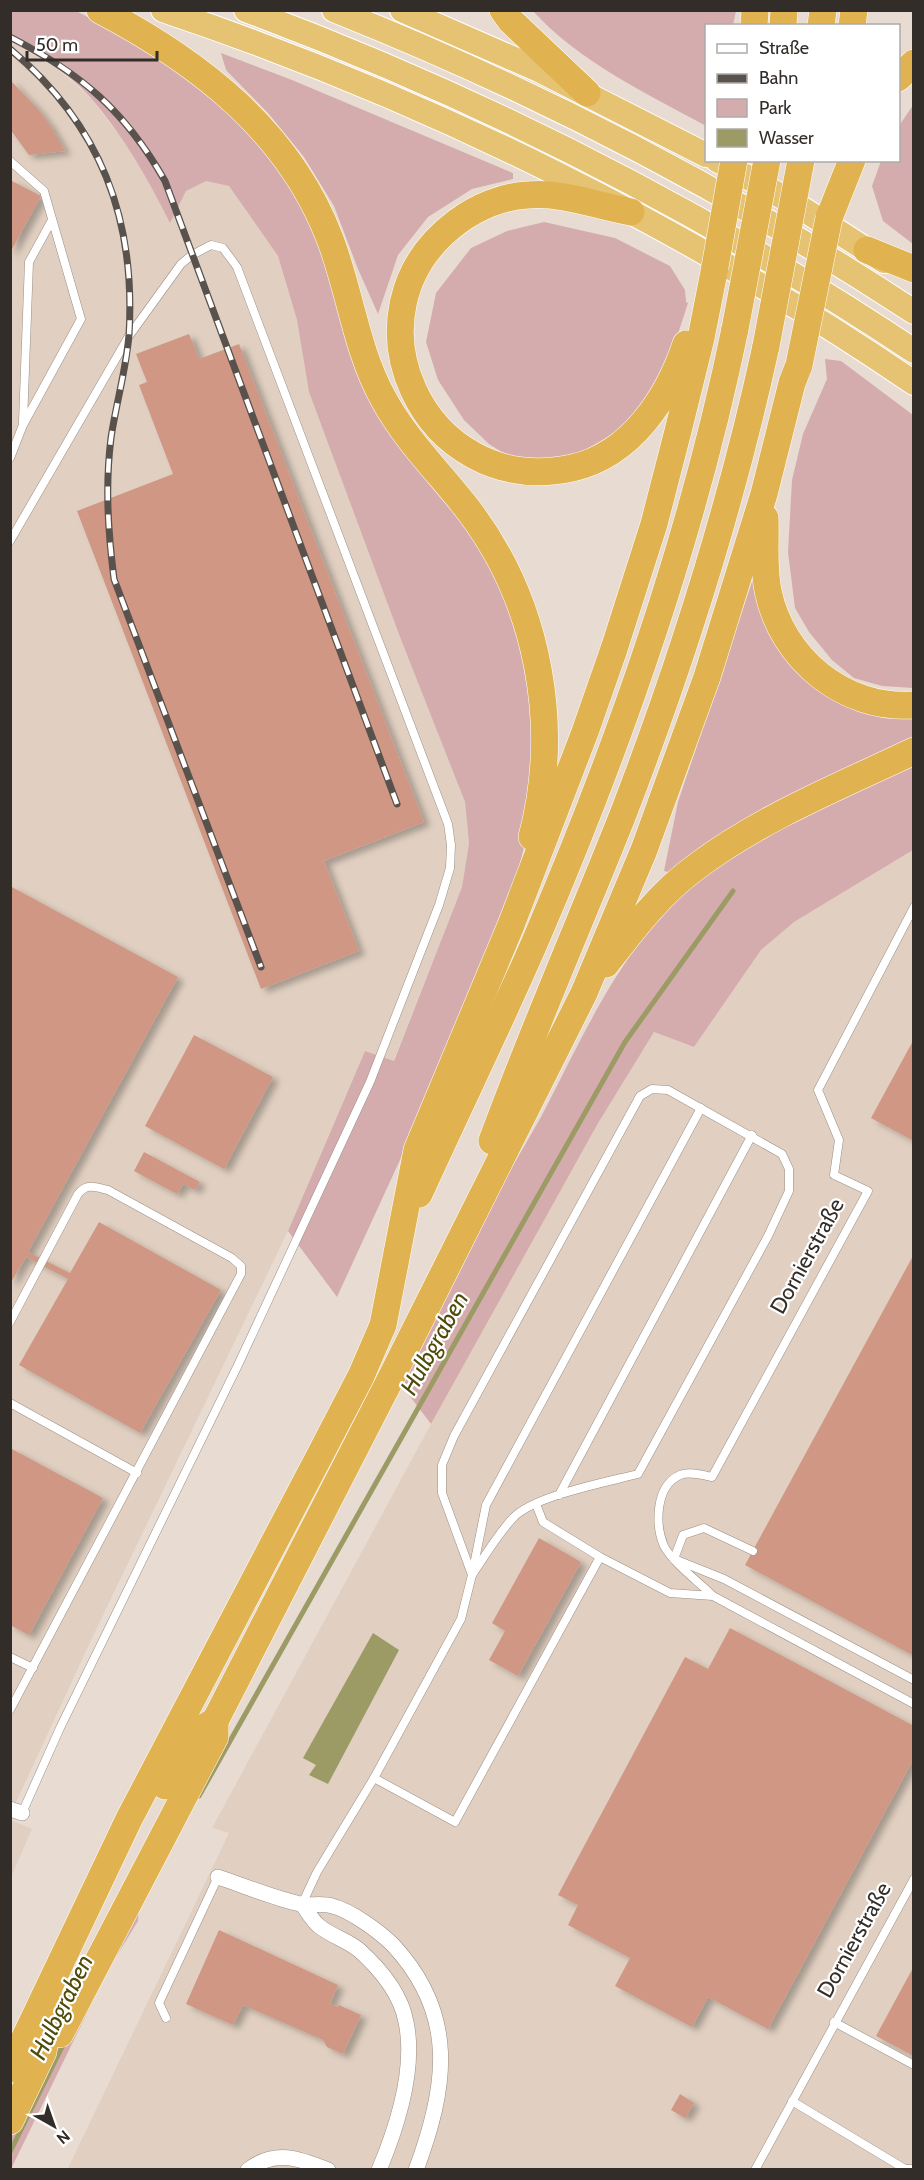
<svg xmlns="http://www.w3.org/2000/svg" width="924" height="2180" font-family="Cabin,sans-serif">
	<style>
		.built { fill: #e1d0c1 }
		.green { fill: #d4acad }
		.water { fill: #9c9b65 }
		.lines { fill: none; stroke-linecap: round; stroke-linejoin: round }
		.stream { stroke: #9c9b65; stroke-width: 5 }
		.building { fill: #cf9784; filter: url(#shadow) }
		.service-casing { stroke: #9a8f85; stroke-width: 9 }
		.minor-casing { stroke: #9a8f85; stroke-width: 16 }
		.trunk-casing { stroke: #fff; stroke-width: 26 }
		.motorway-casing { stroke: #fff; stroke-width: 28 }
		.service { stroke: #fff; stroke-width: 8 }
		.minor { stroke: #fff; stroke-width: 15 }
		.trunk { stroke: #e6c273; stroke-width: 24 }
		.motorway { stroke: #e0b350; stroke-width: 27 }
		.rail-casing { stroke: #58514c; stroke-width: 7 }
		.rail { stroke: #fff; stroke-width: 4.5; stroke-dasharray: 14; stroke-linecap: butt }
		.motorway-bridge-casing { stroke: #fff; stroke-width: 28; stroke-linecap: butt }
		.motorway-bridge { stroke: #e0b350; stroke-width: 27 }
		.labels { text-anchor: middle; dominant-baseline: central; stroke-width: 4.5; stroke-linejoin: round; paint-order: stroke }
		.street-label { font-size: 22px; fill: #322d29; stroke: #fff }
		.water-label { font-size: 24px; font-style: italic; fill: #4f4b08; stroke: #fff }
	</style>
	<defs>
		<filter id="shadow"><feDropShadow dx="6" dy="4" stdDeviation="3" flood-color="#0004"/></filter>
	</defs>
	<rect width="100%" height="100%" fill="#e8dcd2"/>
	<!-- built -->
	<g class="built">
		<path d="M11,42l44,25 34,29 30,39 30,46 21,41 16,-31 20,-11 23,6 49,70 19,64 12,72 91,245 65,165 4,41 -7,44 -69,175 -28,-11 -77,180 -194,403 -83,179z"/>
		<path d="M913,850v1319l-846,1 162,-337 -17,-5 219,-404 166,-299 57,-93 40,15 67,-97 33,-28z"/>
		<path d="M11,1820l21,9 -21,48z"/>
	</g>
	<!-- green -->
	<g class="green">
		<path d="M11,11h65l69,35 85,63 51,59 31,54 35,108 117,190 44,78 26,114 -9,131 -13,52 -101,241 -74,161 -49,-66 77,-180 29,10 68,-174 7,-44 -4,-41 -65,-165 -91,-245 -12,-72 -19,-64 -49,-70 -23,-5 -20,10 -16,32c-22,-44 -47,-88 -80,-126 -21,-24 -51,-41 -79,-55z"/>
		<path d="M533,11h203l-3,14 -27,1v100c-60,-33 -127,-64 -173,-115z"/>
		<path d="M221,53l71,27 221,93v6l-41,10 -44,28 -30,38 -20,59 -20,-45 -24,-63 -30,-49 -36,-44 -42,-43z"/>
		<path d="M913,105v139l-30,-23 -11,-35 9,-25 17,-1 1,-34z"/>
		<path d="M544,222l71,16 55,28 15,24 1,12 2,1 -13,40 -29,56 -28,32 -40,23 -22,4 -43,1 -24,-15 -25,-24 -26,-40 -12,-38 10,-49 35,-45 36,-17z"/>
		<path d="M825,359l16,2 72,54v273l-31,-2 -28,-8 -22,-18 -23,-28 -14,-24 -7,-56 4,-72 11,-46 24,-55z"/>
		<path d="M758,564l12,68 143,85v24l-241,132 -8,-2 14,-69z"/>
		<path d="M913,764v86l-119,72 -33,28 -67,97 -40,-15 -57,93 -166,299 -38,-50c31,-54 62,-108 93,-162 18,-32 37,-63 55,-95 40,-76 78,-166 144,-224 65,-58 151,-91 228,-129z"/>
		<path d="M139,1901l-1,20 -30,49 -97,199v-36l47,-102z"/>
	</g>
	<!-- water -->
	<path class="water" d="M373,1633l26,17 -71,134 -19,-9 7,-10 -13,-7z"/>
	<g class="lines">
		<!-- stream -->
		<g class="stream">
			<path d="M199,1796l426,-754 108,-151"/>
			<path d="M10,2152l55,-111"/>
		</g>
	</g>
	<!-- building -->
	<g class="building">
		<path d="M10,80l28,29 12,16 15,26 -36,4 -19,-26z"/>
		<path d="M10,180l31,16 -31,57z"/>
		<path d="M189,334l10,25 40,-15 185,478 -100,39 35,90 -98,38 -184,-478 96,-37 -34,-89 8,-3 -11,-28z"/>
		<path d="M10,886l168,91 -150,275 42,21 29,-51 122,68 -81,143 -121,-68 49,-86 -42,-22 -16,27z"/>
		<path d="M194,1035l79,42 -49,92 -79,-43z"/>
		<path d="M914,1039v102l-43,-23z"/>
		<path d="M144,1152l56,30 -5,8 -12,-6 -6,10 -43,-23z"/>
		<path d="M914,1254v402l-169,-91z"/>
		<path d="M10,1448l93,50 -74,137 -19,-10z"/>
		<path d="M539,1538l42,24 -63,114 -29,-16 16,-29 -13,-8z"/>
		<path d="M730,1628l184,98v32l-146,271 -60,-32 -16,30 -77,-41 15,-28 -62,-33 10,-20 -20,-10 127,-238 23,12z"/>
		<path d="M219,1930l119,55 -8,19 8,3 1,-2 22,10 -18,39 -16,-7 -4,-7 -80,-35 -10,20 -47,-21z"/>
		<path d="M914,1966v90l-38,-20z"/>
		<path d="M680,2094l14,9 -9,15 -14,-8z"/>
	</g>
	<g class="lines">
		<defs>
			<g id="service">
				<path d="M10,161l34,30 37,128 -58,106 -13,33"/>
				<path d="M23,422l6,-160 23,-42"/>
				<path d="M10,541l119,-205 52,-72 11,-9 19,-10 12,3 14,19 211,557 3,21 -1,23 -11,37 -69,177 -132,283 -178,363 -38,85"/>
				<path d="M652,1089l16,1 114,64 7,15v22l-21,45 -130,238c-31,8 -105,22 -125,44 -16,17 -28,38 -41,57l-30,-82v-28l12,-29 186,-340z"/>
				<path d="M10,1322l68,-128c9,-11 17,-7 30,-4l124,68 9,8v8l-231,436"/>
				<path d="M10,1403l127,70"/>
				<path d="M559,1495l193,-360"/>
				<path d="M536,1504l7,18 57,35 70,36 43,3c-14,-14 -40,-33 -49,-50 -9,-21 -9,-60 16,-71 9,-4 23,0 32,2l156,-286 -34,-16 5,-35 -21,-50 96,-183"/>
				<path d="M753,1551l-49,-23 -21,7 -9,24 50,20 190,101"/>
				<path d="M713,1596l201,108"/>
				<path d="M10,1657l23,11"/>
				<path d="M374,1778l81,44 145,-265"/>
				<path d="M302,1904l15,-32 57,-94 87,-159 11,-44 14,-70 215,-397"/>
				<path d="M166,2018l-7,-15 59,-126"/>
				<path d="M834,2022l80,43"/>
				<path d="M792,2101l113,68h9"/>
				<path d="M755,2170l159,-291"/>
			</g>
			<g id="minor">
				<path d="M10,1809l12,4"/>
				<path d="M218,1877c27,9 55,21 82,27 11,2 22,-1 32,2 18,4 48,26 61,39 65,70 54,142 23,225"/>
				<path d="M302,1904c5,7 10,16 17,22 12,10 28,14 40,24 20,18 42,44 47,72 10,47 -9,105 -27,148"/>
				<path d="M248,2170c27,-21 51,-12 80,0"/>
			</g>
			<g id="trunk">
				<path d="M163,10c265,89 520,216 751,373"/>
				<path d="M246,10c236,88 459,202 668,341"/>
				<path d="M334,10c203,81 397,182 580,302"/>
				<path d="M402,10l137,60 167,85"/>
				<path d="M717,160l78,44 89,57"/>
			</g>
			<g id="motorway">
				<path d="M100,10c99,52 189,121 230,229 20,52 26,110 53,159 23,43 58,76 87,114 69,92 91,214 62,325"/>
				<path d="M503,10l8,11 76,72"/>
				<path d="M754,26l1,-16"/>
				<path d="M783,26l1,-16"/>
				<path d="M821,26l2,-16"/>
				<path d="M852,26l2,-16"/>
				<path d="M898,78l16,-15"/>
				<path d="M631,212c-34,-6 -68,-20 -103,-17 -25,1 -51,12 -71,27 -120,89 -34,278 115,246 59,-13 96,-70 114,-124"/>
				<path d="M829,218l23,-58"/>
				<path d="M867,250l47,19"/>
				<path d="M765,518c1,24 -2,49 3,73 14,68 76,119 146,114"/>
				<path d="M606,964c27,-35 54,-71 90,-97 65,-49 144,-81 218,-116"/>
				<path d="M492,1141c40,-109 87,-216 130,-324 59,-153 109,-310 144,-471"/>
				<path d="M419,1194c39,-86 81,-171 118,-257 84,-196 155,-399 198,-608"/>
				<path d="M165,1786l33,-55 17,-10 173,-337 196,-391 60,-143 63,-173 57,-183 28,-111 7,-18"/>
				<path d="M60,2034l155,-297v-14"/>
				<path d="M10,2069l119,-250 191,-364 41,-79 22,-51 34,-175 94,-225 74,-193 29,-83 40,-125 24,-93 23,-93 14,-71"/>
				<path d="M10,2121l33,-69 4,-24 11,-24"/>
			</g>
		</defs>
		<!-- service casing -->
		<use href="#service" class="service-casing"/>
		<!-- minor casing -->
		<use href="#minor" class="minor-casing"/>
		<!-- trunk casing -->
		<use href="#trunk" class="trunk-casing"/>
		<!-- motorway casing -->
		<use href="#motorway" class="motorway-casing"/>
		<!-- service -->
		<use href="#service" class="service"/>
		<!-- minor -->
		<use href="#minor" class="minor"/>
		<!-- trunk -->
		<use href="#trunk" class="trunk"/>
		<!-- motorway -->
		<use href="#motorway" class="motorway"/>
		<defs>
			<g id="rail">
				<path d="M10,37c72,37 115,74 155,144l232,623"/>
				<path d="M10,49c91,76 126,170 119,286 -3,35 -13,69 -18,103 -6,48 -3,93 3,141l147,388"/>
			</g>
		</defs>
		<!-- rail casing -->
		<use href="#rail" class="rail-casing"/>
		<!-- rail -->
		<use href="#rail" class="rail"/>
		<defs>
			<g id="motorway-bridge">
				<path d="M715,267l19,-107"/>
				<path d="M735,329l32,-169"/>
				<path d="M766,346l35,-186"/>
				<path d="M799,365l30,-147"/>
			</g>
		</defs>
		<!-- motorway-bridge casing -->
		<use href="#motorway-bridge" class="motorway-bridge-casing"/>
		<!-- motorway-bridge -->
		<use href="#motorway-bridge" class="motorway-bridge"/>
	</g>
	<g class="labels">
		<!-- street labels -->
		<g class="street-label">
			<text transform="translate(807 1256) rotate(-61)">Dornierstraße</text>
			<text transform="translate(854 1940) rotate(-61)">Dornierstraße</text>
		</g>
		<!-- water labels -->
		<g class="water-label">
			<text transform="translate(434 1343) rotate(-61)">Hulbgraben</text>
			<text transform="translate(61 2007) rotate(-64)">Hulbgraben</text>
		</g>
	</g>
	<!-- border -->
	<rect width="924" height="2180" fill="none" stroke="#322d29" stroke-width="24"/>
	<!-- legend -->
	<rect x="705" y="24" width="195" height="138" fill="#ffffff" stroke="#adaba9" stroke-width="1.5"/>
	<rect x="717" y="44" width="30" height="9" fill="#ffffff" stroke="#adaba9" stroke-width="1.5"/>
	<text x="759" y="54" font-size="18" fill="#322d29">Straße</text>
	<rect x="717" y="74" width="30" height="9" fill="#58514c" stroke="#adaba9" stroke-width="1.5"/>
	<text x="759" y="84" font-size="18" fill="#322d29">Bahn</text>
	<rect x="717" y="99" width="30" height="18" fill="#d4acad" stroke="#adaba9" stroke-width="1.5"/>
	<text x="759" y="114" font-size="18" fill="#322d29">Park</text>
	<rect x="717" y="129" width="30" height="18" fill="#9c9b65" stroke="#adaba9" stroke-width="1.5"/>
	<text x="759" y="144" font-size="18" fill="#322d29">Wasser</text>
	<!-- north arrow -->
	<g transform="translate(54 2126) rotate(140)" stroke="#ffffff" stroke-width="4.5" paint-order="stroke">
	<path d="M0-4.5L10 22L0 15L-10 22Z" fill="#322d29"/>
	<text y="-9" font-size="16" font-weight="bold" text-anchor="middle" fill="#322d29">N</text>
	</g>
	<!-- scale -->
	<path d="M27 51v9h130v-9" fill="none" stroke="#322d29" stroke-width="3"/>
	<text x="36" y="51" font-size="18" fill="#322d29" stroke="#ffffff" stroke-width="4.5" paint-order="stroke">50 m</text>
</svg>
